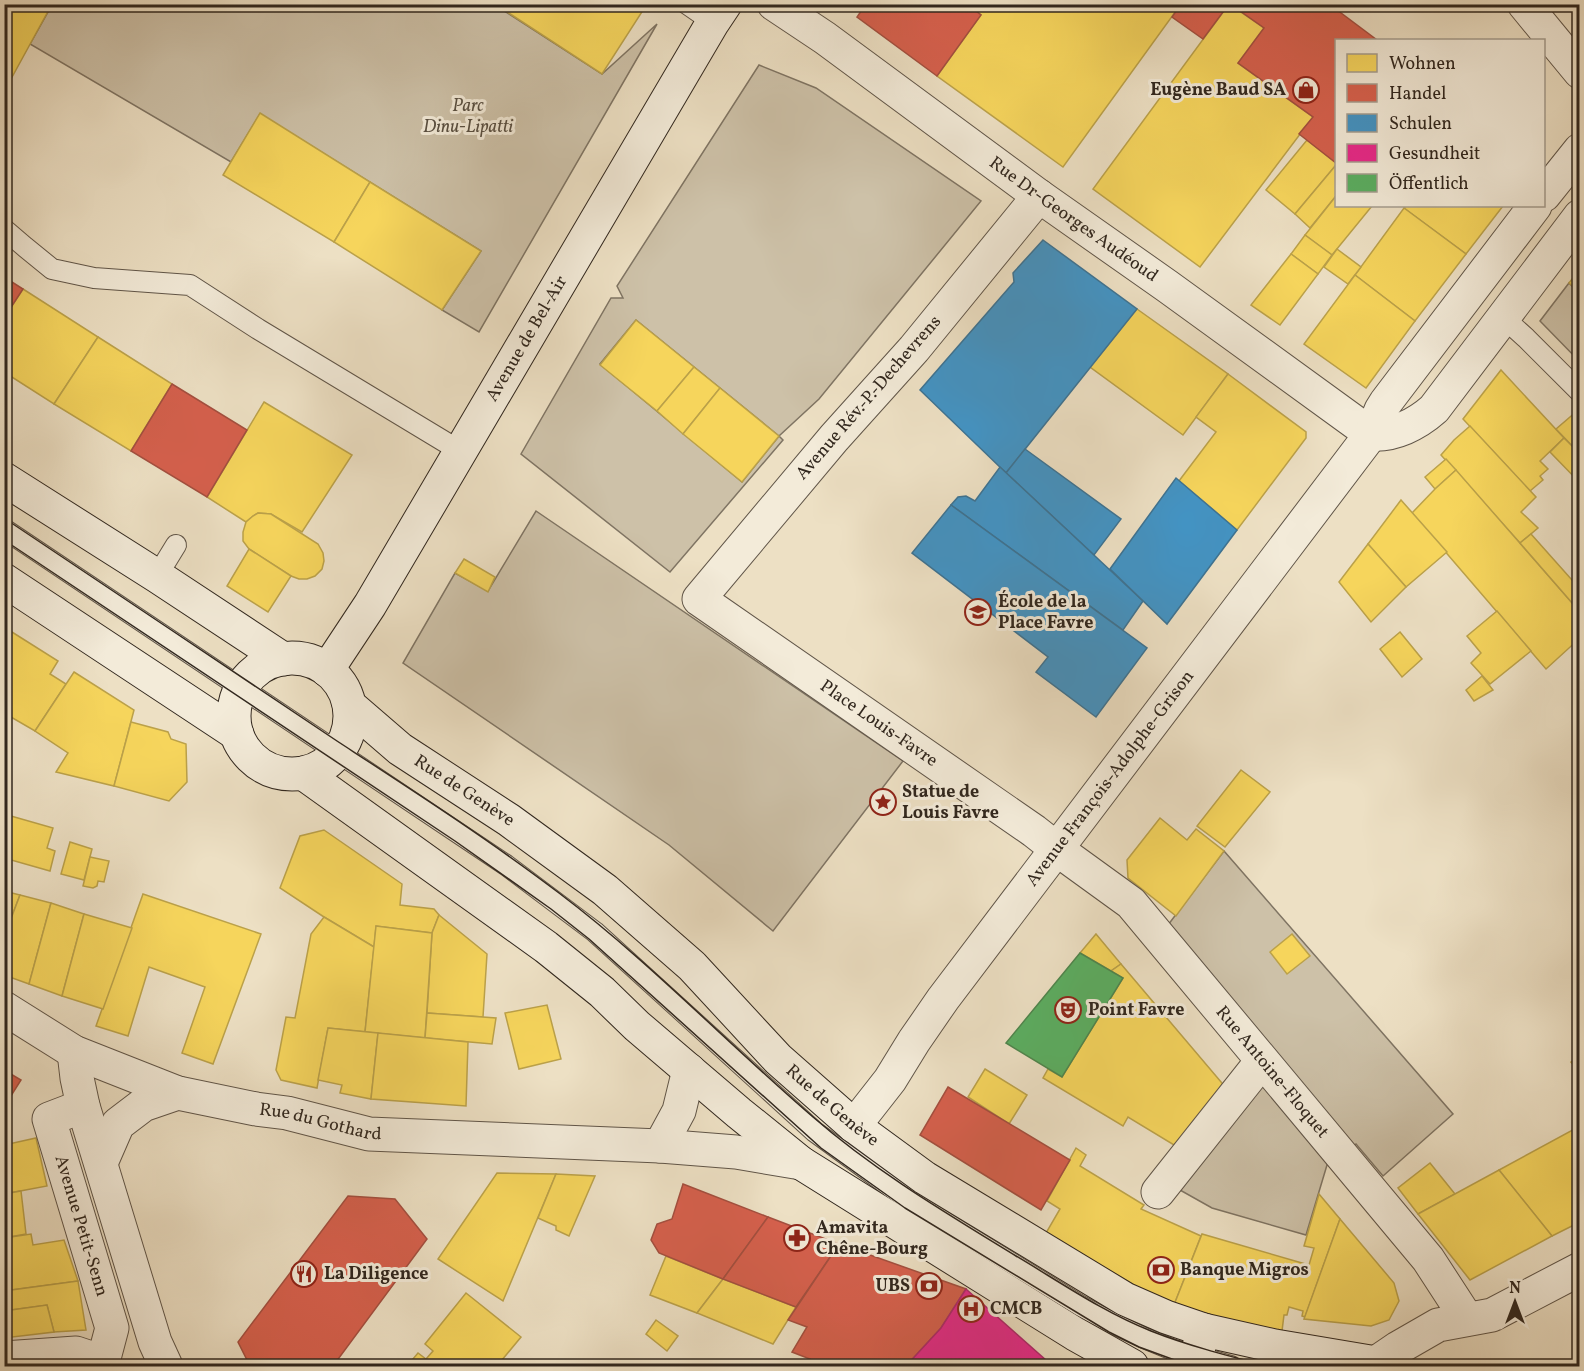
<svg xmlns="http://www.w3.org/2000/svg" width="1584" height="1371" font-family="Vollkorn,serif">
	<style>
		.green { fill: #cdc1a8; stroke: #7f7463; stroke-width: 1.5; fill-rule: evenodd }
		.homes { fill: #f6d55c; stroke: #bba149; stroke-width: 1.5 }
		.shops { fill: #d6604d; stroke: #a44f3f; stroke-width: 1.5 }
		.schools { fill: #4393c3; stroke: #3e7392; stroke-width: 1.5 }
		.health { fill: #e7298a; stroke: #b0286a; stroke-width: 1.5 }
		.public { fill: #5aae61; stroke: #4e864d; stroke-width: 1.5 }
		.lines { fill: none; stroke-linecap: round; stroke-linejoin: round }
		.lane-casing { stroke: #605548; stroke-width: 22 }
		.street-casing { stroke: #605548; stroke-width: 35 }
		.secondary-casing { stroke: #31271e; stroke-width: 35 }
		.lane { stroke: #f3ebd9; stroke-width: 20 }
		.street { stroke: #f3ebd9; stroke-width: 33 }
		.secondary { stroke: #f3ebd9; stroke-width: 33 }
		.tram { stroke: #31271e; stroke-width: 1.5 }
		.labels { text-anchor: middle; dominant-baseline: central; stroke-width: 6; stroke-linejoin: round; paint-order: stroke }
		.poi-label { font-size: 18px; font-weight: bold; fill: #31271e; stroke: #f3ebd9; text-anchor: start }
		.park-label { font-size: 18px; font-style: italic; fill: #584e40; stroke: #f3ebd9 }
		.street-label { font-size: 18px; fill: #31271e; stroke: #f3ebd9 }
	</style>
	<rect width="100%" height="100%" fill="#ede0c4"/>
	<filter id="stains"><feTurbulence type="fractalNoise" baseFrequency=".00333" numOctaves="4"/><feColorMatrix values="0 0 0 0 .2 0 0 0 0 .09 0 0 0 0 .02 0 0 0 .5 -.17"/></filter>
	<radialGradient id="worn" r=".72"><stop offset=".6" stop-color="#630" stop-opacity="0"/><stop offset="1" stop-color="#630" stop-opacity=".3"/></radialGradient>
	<!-- green -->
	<g class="green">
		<path d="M52,5h443l107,69 55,-50 -178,308 -37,-22 39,-59 -221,-137 -29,48 -201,-118z"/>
		<path d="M759,65l57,23 165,113 -162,198 -40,37 4,4 -113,132 -149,-118 90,-156h12l-6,-12zM636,320l143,116 -37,46 -142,-118z"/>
		<path d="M1569,283l10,10v68l-39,-40z"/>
		<path d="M536,511l367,250 -130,170 -104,-86 -266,-182 52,-90 33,18z"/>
		<path d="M1224,851l229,263 -70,62 -27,-32 -29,21 -21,70 -94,-27 -57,-32 114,-133 -101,-118z"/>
	</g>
	<!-- homes -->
	<g class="homes">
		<path d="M4,4h48l-41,75 -7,-4z"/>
		<path d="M495,4h152l-45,70z"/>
		<path d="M967,4h214l-118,163 -126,-91 44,-61z"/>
		<path d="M1229,4l35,24 -26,35 75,54 -113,150 -107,-78z"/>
		<path d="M260,113l110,69 -36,60 -111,-67z"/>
		<path d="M1307,140l29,23v2l-41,49 -29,-24z"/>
		<path d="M1336,165v31l-26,32 -15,-14z"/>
		<path d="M370,182l111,69 -39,59 -108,-68z"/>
		<path d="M1336,196v10h36l-40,49 -27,-20z"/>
		<path d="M1406,206h97l-37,48 -62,-46z"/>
		<path d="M1404,208l62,46 -51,67 -60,-46z"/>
		<path d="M1305,235l27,20 -14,19 -27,-20z"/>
		<path d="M1337,249l24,18 -13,17 -24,-17z"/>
		<path d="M1291,254l27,20 -38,51 -29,-20z"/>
		<path d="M1580,269v24l-11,-10z"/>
		<path d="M1355,275l60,46 -49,67 -62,-44z"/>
		<path d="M23,289l75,48 -44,67 -50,-32v-54z"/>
		<path d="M1137,309l91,65 -45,61 -93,-68z"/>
		<path d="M636,320l58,47 -37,44 -57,-46z"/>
		<path d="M98,337l74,47 -41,67 -77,-47z"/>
		<path d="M694,367l26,21 -37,46 -26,-23z"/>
		<path d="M1501,370l63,68 -24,23 8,8 -8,7 3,4 -13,11 -67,-72z"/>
		<path d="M1228,374l78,58v6l-69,92 -58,-49 37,-49 -20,-15z"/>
		<path d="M720,388l59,48 -37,46 -59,-48z"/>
		<path d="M264,402l88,53 -50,77 -31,-18 -13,-1 -5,3 -7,6 -39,-25z"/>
		<path d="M1577,411l3,3v40l-24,-25z"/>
		<path d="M1470,426l66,71 -15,15 17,16 -18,15 -79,-88 13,-15z"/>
		<path d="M1564,438l16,16v29l-30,-31z"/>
		<path d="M1446,459l10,11 -21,19 -10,-12z"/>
		<path d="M1456,470l124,142v26l-34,31 -134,-156 23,-24z"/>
		<path d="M1401,500l46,52 -41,35 -38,-43z"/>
		<path d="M258,513l13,1 47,30 5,9 1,8 -2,8 -7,7 -8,3h-8l-8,-3 -42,-27 -6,-8v-9l3,-10 7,-6z"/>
		<path d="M1531,534l49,55v23l-60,-69z"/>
		<path d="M1368,544l38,43 -35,35 -32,-40z"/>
		<path d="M249,549l42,27 -23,36 -41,-26z"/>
		<path d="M464,559l31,18 -7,15 -33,-19z"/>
		<path d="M1497,611l34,40 -41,33 -19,-21 10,-10 -14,-17z"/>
		<path d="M4,627l54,34 -8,13 16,10 -31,47 -31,-18z"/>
		<path d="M1400,632l22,27 -20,18 -22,-28z"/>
		<path d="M74,672l60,38 -20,76 -58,-14 12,-19 -33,-22z"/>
		<path d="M1482,676l11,14 -19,11 -8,-11z"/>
		<path d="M131,722l37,10 3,7 15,5 1,38 -18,19 -55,-15z"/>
		<path d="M1241,770l29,22 -45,55 -28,-21z"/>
		<path d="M4,814l49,14 -6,20 8,3 -5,20 -46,-13z"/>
		<path d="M1160,818l27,22 9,-11 28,22 -48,65 -48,-38 -1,-18z"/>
		<path d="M324,830l78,54 -2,21 34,4 5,6 -7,18 -56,-7 -2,21 -50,-30 -44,-29 20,-52z"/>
		<path d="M70,842l22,7 -8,31 -23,-6z"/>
		<path d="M90,857l19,4 -5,21 -6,-1 -1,5 -4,2 -10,-2z"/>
		<path d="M4,891l16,4 -16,42z"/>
		<path d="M143,894l118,40 -48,130 -31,-11 23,-66 -56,-20 -21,69 -32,-10z"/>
		<path d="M20,895l31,8 -22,81 -25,-9v-38z"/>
		<path d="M51,903l33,11 -22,82 -33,-12z"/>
		<path d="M84,914l48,14 -29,81 -41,-13z"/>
		<path d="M439,915l48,39 -4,63 -56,-4 5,-80z"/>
		<path d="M324,917l50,30 -9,85 -37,-4 -11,60 -36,-8 -5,-10 10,-53 9,1 16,-84z"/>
		<path d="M376,926l56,7 -7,105 -60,-6z"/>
		<path d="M1096,934l25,30 -10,7 -31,-18z"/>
		<path d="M1292,934l18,22 -23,18 -17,-22z"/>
		<path d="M1121,964l106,125 -48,59 -51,-31 -5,9 -80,-48 5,-9 14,8 61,-99 -12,-7z"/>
		<path d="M547,1005l14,54 -42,10 -14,-56z"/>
		<path d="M427,1013l69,5 -4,26 -67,-6z"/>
		<path d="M328,1028l50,5 -7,66 -31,-6 2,-8 -24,-5z"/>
		<path d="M378,1033l90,9 -2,64 -95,-7z"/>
		<path d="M1580,1055v18l-9,-11z"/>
		<path d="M985,1069l42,26 -18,29 -41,-27z"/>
		<path d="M1580,1126v96l-28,14 -53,-66z"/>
		<path d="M36,1138l11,48 -43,8v-49z"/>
		<path d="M1076,1148l10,7 -6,11 64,39 -3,4 60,27 -27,69 -35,-17 -93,-55 14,-24 -13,-8z"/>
		<path d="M1430,1163l25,31 -37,20 -20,-26z"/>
		<path d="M1499,1170l53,66 -82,44 -52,-66z"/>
		<path d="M497,1173l59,1 -53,127 -65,-42z"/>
		<path d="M556,1174l39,2 -26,60 -13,-6v-4l-18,-8z"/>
		<path d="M21,1191l5,43 -22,4v-44z"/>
		<path d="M1319,1194l21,25 -35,98 -3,-1 1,-5 -14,-4 -2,8h-3l-2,16 -87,-18 -21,-8 28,-71 107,31 5,-17 -10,-2z"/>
		<path d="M1340,1219l54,64 5,18 -10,19 -18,6 -67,-7z"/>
		<path d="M31,1234l2,11 31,-5 14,41 -74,10v-53z"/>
		<path d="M666,1256l57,23 -26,34 -47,-18z"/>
		<path d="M723,1279l73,28 -23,37 -76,-31z"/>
		<path d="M78,1281l8,49 -32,2 -7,-27 -43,6v-20z"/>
		<path d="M466,1293l55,44 -24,29h-90l11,-13 8,6 7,-8 -8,-7z"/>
		<path d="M47,1305l7,27 -50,6v-27z"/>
		<path d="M656,1320l22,16 -11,15 -21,-17z"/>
	</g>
	<!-- shops -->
	<g class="shops">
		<path d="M866,4h101l14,11 -44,61 -80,-59z"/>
		<path d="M1181,4h48l-26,35 -31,-22z"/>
		<path d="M1230,4h99l48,36h-41v123l-37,-29 14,-17 -75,-54 26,-35z"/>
		<path d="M4,277l19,12 -19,29z"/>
		<path d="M172,384l75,46 -40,67 -76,-46z"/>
		<path d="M4,1070l17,10 -17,27z"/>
		<path d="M948,1087l122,73 -29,50 -121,-75z"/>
		<path d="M683,1184l85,33 -45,62 -64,-26 -8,-13 6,-16 15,-5z"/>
		<path d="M348,1196l47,3 32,40 -94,127h-83l-12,-24z"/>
		<path d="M768,1217l71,27 -43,63 -73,-28z"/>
		<path d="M839,1244l127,45 -25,39 -35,38h-102l6,-7 -18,-7 15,-25 -19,-7z"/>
		<path d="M1047,1361l6,5h-12z"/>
	</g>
	<!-- schools -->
	<g class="schools">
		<path d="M1043,240l94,69 -131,164 -86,-83 94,-108 -1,-9z"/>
		<path d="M1025,449l96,70 -27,36 -88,-82z"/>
		<path d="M1000,467l143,134 -20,29 -172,-125 7,-8 8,-1 9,5z"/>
		<path d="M1176,478l61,52 -70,94 -57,-55z"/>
		<path d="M951,505l196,143 -51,69 -60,-45 12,-15 -136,-104z"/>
	</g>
	<!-- health -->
	<path class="health" d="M966,1289l81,72 -6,5h-135l35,-38z"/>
	<!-- public -->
	<path class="public" d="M1080,953l43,25 -61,99 -56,-34z"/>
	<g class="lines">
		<defs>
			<g id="lane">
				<path d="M687,4l26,18"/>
				<path d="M4,229l21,18 27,22 42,9 96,7 68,44 202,122"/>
				<path d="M1504,318l22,20 54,54"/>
				<path d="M4,529l502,336 89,67 220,200 95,69 171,105 33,18 30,14 27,11 60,17"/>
				<path d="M157,576l19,-31"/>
			</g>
			<g id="street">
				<path id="s1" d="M774,4l51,34 214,158 128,90 204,148"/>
				<path d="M1524,4l56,68"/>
				<path d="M1544,195l36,-45"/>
				<path id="s2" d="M1039,196l-125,153 -80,89 -135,161 335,232 28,22 69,50 297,356 39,60"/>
				<path d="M1371,434c23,2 46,-10 63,-25l146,-193"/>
				<path id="s3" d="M4,1008l70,44 104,41 78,16 31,4 82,21 291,12 76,6 65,11"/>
				<path d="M74,1052l3,26 6,28 72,236 11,24"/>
				<path id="s4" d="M83,1106l-34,13 63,209 -9,34 2,4"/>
				<path id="s5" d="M854,1126l36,-46 24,-39 29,-42 428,-565 10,-24 5,-8 149,-196"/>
				<path d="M660,1146l19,-35 10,-41"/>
				<path d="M101,1163l17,-39 25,-19 35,-12"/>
				<path d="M1158,1192l104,-131"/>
				<path d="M4,1358l72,-5 27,9"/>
				<path d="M1376,1363l22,-15 40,-23 54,-10 88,-46"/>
			</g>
			<g id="secondary">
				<path d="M4,479l153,97 126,83"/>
				<path d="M4,580l233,154"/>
				<circle cx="292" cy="716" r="58"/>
				<path id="s6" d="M327,670l43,-65 343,-583 12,-18"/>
				<path id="s7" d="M349,705l51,44 109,71 96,70 87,76 86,93 76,67 71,52 200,121 41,18 38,13 71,16 119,20"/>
				<path d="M303,773l243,174 56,45 35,34 102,87 62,50 274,171 57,32"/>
				<path d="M1193,1366l11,-36"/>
			</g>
		</defs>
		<!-- lane casing -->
		<use href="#lane" class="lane-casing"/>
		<!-- street casing -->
		<use href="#street" class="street-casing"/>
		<!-- secondary casing -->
		<use href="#secondary" class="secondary-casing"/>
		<!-- lane -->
		<use href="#lane" class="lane"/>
		<!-- street -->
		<use href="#street" class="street"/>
		<!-- secondary -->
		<use href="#secondary" class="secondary"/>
		<!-- tram -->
		<g class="tram">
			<path d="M4,518c111,74 222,149 333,223 75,49 151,98 222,152 90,68 169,151 254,224 62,54 133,96 203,139 44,26 87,56 135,75 38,15 78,25 117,35"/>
			<path d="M4,540l451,301 96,68 38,30 232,209 84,60 204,124 30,15 52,19"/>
		</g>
	</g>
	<!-- icons -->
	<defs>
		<symbol id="shop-ring" viewBox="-11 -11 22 22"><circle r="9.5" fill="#f3ebd9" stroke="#8f2418" stroke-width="1.5"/><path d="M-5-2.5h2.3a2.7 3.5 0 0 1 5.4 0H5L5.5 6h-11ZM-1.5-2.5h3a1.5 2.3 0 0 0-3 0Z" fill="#8f2418"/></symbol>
		<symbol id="school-ring" viewBox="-11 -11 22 22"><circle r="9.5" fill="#f3ebd9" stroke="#8f2418" stroke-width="1.5"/><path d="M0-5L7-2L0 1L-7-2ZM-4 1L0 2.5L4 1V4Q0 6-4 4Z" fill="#8f2418"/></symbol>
		<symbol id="sight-ring" viewBox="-11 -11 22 22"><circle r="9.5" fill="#f3ebd9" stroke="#8f2418" stroke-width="1.5"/><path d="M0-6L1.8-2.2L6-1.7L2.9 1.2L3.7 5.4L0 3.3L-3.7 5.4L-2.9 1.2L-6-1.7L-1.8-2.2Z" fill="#8f2418"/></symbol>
		<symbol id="theatre-ring" viewBox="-11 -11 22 22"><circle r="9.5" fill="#f3ebd9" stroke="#8f2418" stroke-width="1.5"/><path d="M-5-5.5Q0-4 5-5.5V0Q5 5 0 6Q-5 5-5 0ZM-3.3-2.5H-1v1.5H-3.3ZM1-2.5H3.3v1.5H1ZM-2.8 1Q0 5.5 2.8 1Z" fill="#8f2418"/></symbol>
		<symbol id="pharmacy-ring" viewBox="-11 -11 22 22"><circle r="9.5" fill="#f3ebd9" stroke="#8f2418" stroke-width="1.5"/><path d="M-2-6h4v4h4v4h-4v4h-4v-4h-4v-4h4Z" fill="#8f2418"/></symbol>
		<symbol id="bank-ring" viewBox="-11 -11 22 22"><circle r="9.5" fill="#f3ebd9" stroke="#8f2418" stroke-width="1.5"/><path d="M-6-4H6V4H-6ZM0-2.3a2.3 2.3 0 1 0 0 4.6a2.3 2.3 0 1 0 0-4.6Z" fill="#8f2418"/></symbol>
		<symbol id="restaurant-ring" viewBox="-11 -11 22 22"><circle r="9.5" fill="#f3ebd9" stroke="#8f2418" stroke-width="1.5"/><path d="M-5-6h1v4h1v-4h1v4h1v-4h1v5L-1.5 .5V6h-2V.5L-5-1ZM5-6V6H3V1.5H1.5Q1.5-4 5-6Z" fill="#8f2418"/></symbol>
		<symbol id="hospital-ring" viewBox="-11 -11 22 22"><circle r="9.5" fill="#f3ebd9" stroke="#8f2418" stroke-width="1.5"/><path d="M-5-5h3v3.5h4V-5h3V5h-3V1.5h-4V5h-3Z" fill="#8f2418"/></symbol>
	</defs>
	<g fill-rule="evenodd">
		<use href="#shop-ring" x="1291" y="75" width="30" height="30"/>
		<use href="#school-ring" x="963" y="597" width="30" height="30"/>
		<use href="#sight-ring" x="868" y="787" width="30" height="30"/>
		<use href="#theatre-ring" x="1053" y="995" width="30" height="30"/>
		<use href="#pharmacy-ring" x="782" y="1223" width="30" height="30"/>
		<use href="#bank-ring" x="1146" y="1255" width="30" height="30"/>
		<use href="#restaurant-ring" x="289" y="1259" width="30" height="30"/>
		<use href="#bank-ring" x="914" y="1271" width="30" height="30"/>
		<use href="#hospital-ring" x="956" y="1294" width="30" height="30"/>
	</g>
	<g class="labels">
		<!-- poi labels -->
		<g class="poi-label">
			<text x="1286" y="90" text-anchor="end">Eugène Baud SA</text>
			<text x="998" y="602">École de la<tspan x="998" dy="21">Place Favre</tspan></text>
			<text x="902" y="792">Statue de<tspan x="902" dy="21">Louis Favre</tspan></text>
			<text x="1088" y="1010">Point Favre</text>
			<text x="816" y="1228">Amavita<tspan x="816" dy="21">Chêne-Bourg</tspan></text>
			<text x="1180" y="1270">Banque Migros</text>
			<text x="324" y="1274">La Diligence</text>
			<text x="910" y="1286" text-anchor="end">UBS</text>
			<text x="990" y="1309">CMCB</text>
		</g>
		<!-- park labels -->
		<g class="park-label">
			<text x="468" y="106">Parc<tspan x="468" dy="21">Dinu-Lipatti</tspan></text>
		</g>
		<!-- street labels -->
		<g class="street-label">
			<text stroke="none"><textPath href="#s1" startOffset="369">Rue Dr-Georges Audéoud</textPath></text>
			<text stroke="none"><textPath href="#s6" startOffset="387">Avenue de Bel-Air</textPath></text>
			<text transform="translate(869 398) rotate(-49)">Avenue Rév.-P.-Dechevrens</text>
			<text stroke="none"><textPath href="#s2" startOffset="746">Place Louis-Favre</textPath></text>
			<text stroke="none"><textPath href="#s5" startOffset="432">Avenue François-Adolphe-Grison</textPath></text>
			<text stroke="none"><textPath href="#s7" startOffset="144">Rue de Genève</textPath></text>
			<text stroke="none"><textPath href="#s2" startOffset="1276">Rue Antoine-Floquet</textPath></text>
			<text stroke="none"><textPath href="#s7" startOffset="630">Rue de Genève</textPath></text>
			<text stroke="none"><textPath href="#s3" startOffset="340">Rue du Gothard</textPath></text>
			<text stroke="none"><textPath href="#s4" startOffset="148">Avenue Petit-Senn</textPath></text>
		</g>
	</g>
	<!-- margin -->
	<rect width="1584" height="1371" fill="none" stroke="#ede0c4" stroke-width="24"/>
	<rect x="6" y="6" width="1572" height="1359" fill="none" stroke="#31271e" stroke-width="3"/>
	<rect x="12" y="12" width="1560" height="1347" fill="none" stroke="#31271e" stroke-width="1.5"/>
	<!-- legend -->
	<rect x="1335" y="39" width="210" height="168" fill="#f3ebd9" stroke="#a59d8e" stroke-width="1.5"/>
	<rect x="1347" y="54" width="30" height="18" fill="#f6d55c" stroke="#a59d8e" stroke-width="1.5"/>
	<text x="1389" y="69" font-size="18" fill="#31271e">Wohnen</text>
	<rect x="1347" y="84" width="30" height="18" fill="#d6604d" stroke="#a59d8e" stroke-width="1.5"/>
	<text x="1389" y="99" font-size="18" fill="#31271e">Handel</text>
	<rect x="1347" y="114" width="30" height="18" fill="#4393c3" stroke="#a59d8e" stroke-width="1.5"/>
	<text x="1389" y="129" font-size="18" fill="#31271e">Schulen</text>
	<rect x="1347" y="144" width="30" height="18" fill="#e7298a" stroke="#a59d8e" stroke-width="1.5"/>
	<text x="1389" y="159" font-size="18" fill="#31271e">Gesundheit</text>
	<rect x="1347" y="174" width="30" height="18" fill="#5aae61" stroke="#a59d8e" stroke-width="1.5"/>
	<text x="1389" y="189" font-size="18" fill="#31271e">Öffentlich</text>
	<!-- north arrow -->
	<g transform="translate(1515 1302)" stroke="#f3ebd9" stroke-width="4.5" paint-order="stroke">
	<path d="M0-4.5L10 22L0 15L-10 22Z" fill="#31271e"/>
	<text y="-9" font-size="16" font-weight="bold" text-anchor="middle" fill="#31271e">N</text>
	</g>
	<rect width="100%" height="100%" filter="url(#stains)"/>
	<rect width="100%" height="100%" fill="url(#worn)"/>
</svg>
